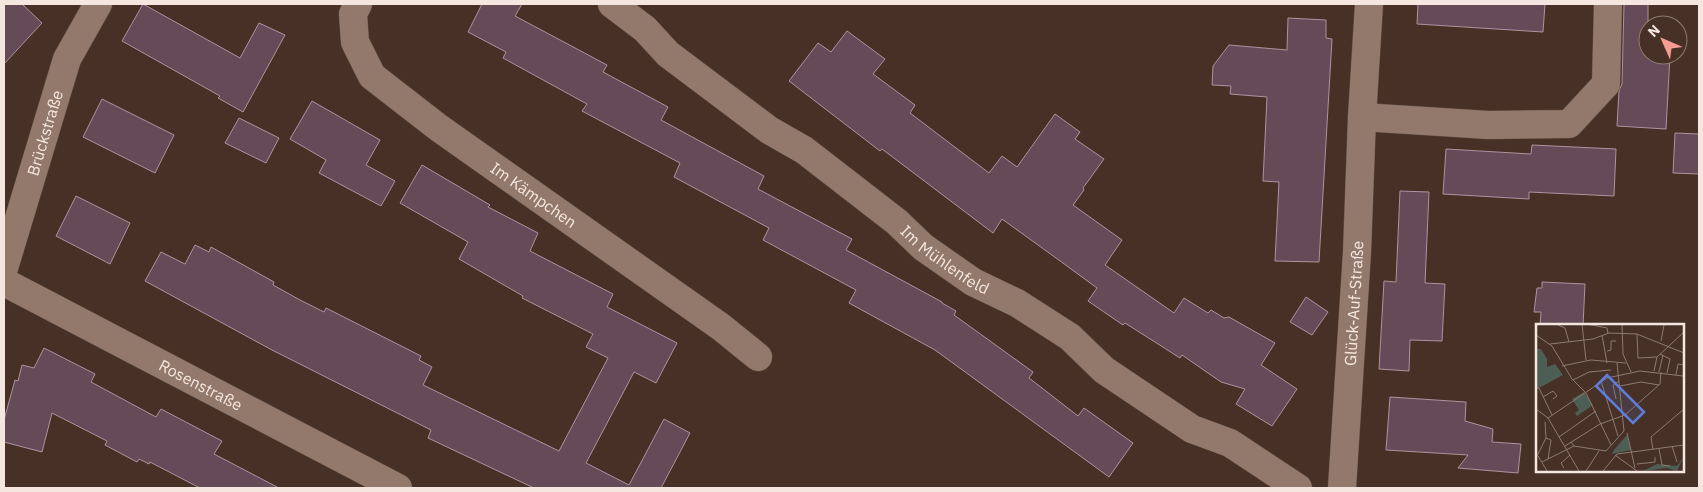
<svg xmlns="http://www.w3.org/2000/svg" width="1703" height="492" font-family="'IBM Plex Sans',sans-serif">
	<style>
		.building { fill: #654a57; stroke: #ae93a0 }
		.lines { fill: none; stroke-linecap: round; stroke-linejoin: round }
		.street-casing { stroke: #604f45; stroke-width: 29 }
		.street { stroke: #92796c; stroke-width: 28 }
		.labels { text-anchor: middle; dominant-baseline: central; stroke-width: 5; stroke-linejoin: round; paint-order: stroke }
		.street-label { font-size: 16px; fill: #f5e7e0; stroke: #473126 }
		.inset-road { fill: none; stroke: #8d7a70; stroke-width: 1 }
		.view { fill: #5e7cda; fill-opacity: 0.15; stroke: #5e7cda; stroke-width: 2.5 }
		.inset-edge { fill: none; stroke: #f5e7e0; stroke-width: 2.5 }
	</style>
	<rect width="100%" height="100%" fill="#473126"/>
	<!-- building -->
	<g class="building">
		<path d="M4,4h18l20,19 -38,41z"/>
		<path d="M143,4l97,54 19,-35 26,12 -42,77 -25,-14 2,-2 -98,-55z"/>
		<path d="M482,4h40l-7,12 92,49 -4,7 65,35 -7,13 103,56 -6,13 94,50 -6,11 96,52v1l14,8 -2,4 79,57 -4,6 49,38 6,-8 49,35 -24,34 -174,-127 -86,-47 7,-13 -93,-50 6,-12 -95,-51 6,-14 -98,-52 5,-7 -84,-46 3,-6 -38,-20z"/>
		<path d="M1418,4h127l-2,28 -126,-8z"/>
		<path d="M1624,4h24v51h22l-4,74 -49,-3 2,-35 3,-7z"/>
		<path d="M1288,18l38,2v18l6,1 -13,223 -44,-1 4,-79 -16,-1 4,-84 -37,-3 1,-8 -19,-1 1,-19 16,-21 58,5z"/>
		<path d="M847,31l38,28 -12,15 42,31 -5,8 79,60 13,-17 15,11 38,-53 25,18 -5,7 29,20 -21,29 1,2 -11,15 49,35 -17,25 69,48 10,-15 24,15 3,-3 13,8 5,-1 46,26 -14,22 36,24 -25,37 -36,-22 9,-15 -24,-7 -39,-27 -2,3 -55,-35 -2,2 -35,-24 9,-13 -41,-30 -54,-39 -9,14 -111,-84 -2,2 -91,-70 29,-38 13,9z"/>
		<path d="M102,99l72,36 -19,38 -72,-36z"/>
		<path d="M312,101l68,39 -14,25 29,16 -14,25 -62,-33 7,-13 -36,-21z"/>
		<path d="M239,118l40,20 -13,25 -41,-20z"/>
		<path d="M1675,133l24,1v40l-26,-1z"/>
		<path d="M1532,145l84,4 -2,47 -85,-4v7l-86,-5 3,-45 85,5z"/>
		<path d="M422,165l68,40 -2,2 50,26 -8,18 83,43 -6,13 70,36 -21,40 -22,-11 -48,91 43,22 35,-66 26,14 -29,55h-127l-106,-50 3,-8 -159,-80 -127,-69 16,-29 24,12 10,-19 14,7 2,-5 63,35 -1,3 27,15 24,12 2,-4 95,48 -2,4 13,7 -9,18 136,66 49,-93 -22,-11 7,-13 -71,-36 1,-2 -64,-37 9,-17 -68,-39z"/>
		<path d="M1400,191l29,1 -4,91 20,1 -3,57 -32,-1 -1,31 -30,-2 5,-88 12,1z"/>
		<path d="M76,196l54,27 -20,41 -54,-28z"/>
		<path d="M1542,282l43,2 -2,42h-43l1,-14h-7l3,-24h5z"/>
		<path d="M1306,297l22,15 -16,23 -22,-13z"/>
		<path d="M44,348l51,26 -4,8 65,35 5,-8 61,32 -8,13 65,34h-79l-50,-26 -1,2 -10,-5 -2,3 -17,-9 -15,-8 2,-4 -55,-28 -10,39 -38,-10v-22l11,-40 3,1 4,-16 12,3z"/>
		<path d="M1390,397l76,5 -1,19 28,8 -1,13 29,2 -3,29 -60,-5 10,-13 -82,-5z"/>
	</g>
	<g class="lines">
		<defs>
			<g id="street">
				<path id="s1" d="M358,4l-5,10 2,28 17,34 67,52 282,199 37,30"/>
				<path id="s2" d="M612,4l33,25 23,25 101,76 35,20 93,72 26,25 50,35 44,21 53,34 34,33 88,59 38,14 68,45"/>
				<path d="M1362,117l126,8 81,-1 37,-40 2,-80"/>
				<path id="s3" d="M4,268l63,-209 31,-55"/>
				<path id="s4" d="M4,282l394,206"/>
				<path id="s5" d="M1342,488l15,-236 5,-135 7,-113"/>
			</g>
		</defs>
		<!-- street casing -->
		<use href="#street" class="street-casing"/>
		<!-- street -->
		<use href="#street" class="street"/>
	</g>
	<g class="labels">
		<!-- street labels -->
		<g class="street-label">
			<text stroke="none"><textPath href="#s3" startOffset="141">Brückstraße</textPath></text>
			<text stroke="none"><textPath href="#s1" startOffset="278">Im Kämpchen</textPath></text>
			<text stroke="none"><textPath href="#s2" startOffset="421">Im Mühlenfeld</textPath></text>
			<text stroke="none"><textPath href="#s5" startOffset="185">Glück-Auf-Straße</textPath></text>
			<text stroke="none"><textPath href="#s4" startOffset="222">Rosenstraße</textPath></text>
		</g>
	</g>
	<!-- overview -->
	<g transform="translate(1536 324)">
		<rect width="148" height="148" fill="#473126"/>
		<path d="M0,25h5l6,10v8l8,-3 8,11 -24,13 -3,-1zM48,68l9,13 -16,11 -2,-3 4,-3 -7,-11zM91,111l4,15 -19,4 2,-4zM147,134l-6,13 -10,-3 -24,3 14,-7 20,2z" fill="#4d5e54"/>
		<path class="inset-road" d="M20,0l9,4 4,14M46,0l4,36M51,0l20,4 1,5M86,0l1,30 8,18M101,10l1,24 19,-1M0,11l16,11 20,33 14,14 25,52M66,11l5,28M125,17l3,-16M14,20l43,-5 16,-6 28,1 47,19M71,27l4,-1v-9h5M124,30l10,5 -3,14M81,39l7,68M26,42l29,-6 35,3M118,47l3,-14 27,-25M123,48l4,-17M140,51l2,-11 6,1M37,56l16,-8 22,-2M65,57l17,55M84,62l21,-4 18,3M0,64h3l13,27M7,73l10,-6 4,5 -4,3M80,75l-3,-14 6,-4M0,85l12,9 31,53M12,94l59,-40 33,-7 43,5M91,109l8,35M23,113l37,-26M10,114l5,2 -3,19M29,122l35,-22 25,-9 35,-31 1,-12M38,122l32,5 18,-20M136,122l5,16M123,125l3,16 8,1M117,126l-2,-13 33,-28M79,131l22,16M2,132l9,15M0,134l10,-20 -1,-16M6,138l32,-16 -3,-4M101,140l18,-2v-5M28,144l-3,-5 9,-8M50,147l13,-20M67,147l14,-17 67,-9"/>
		<path class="view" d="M71,51l37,37 -11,11 -37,-37z"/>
		<rect width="148" height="148" class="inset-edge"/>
	</g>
	<!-- border -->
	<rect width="1703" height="492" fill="none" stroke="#f5e7e0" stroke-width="10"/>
	<!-- north arrow -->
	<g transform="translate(1663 40) rotate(315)"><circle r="24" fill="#473126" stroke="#8d7a70"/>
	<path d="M0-4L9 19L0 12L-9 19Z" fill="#f59c93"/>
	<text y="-8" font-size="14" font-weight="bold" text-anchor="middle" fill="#f5e7e0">N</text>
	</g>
</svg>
